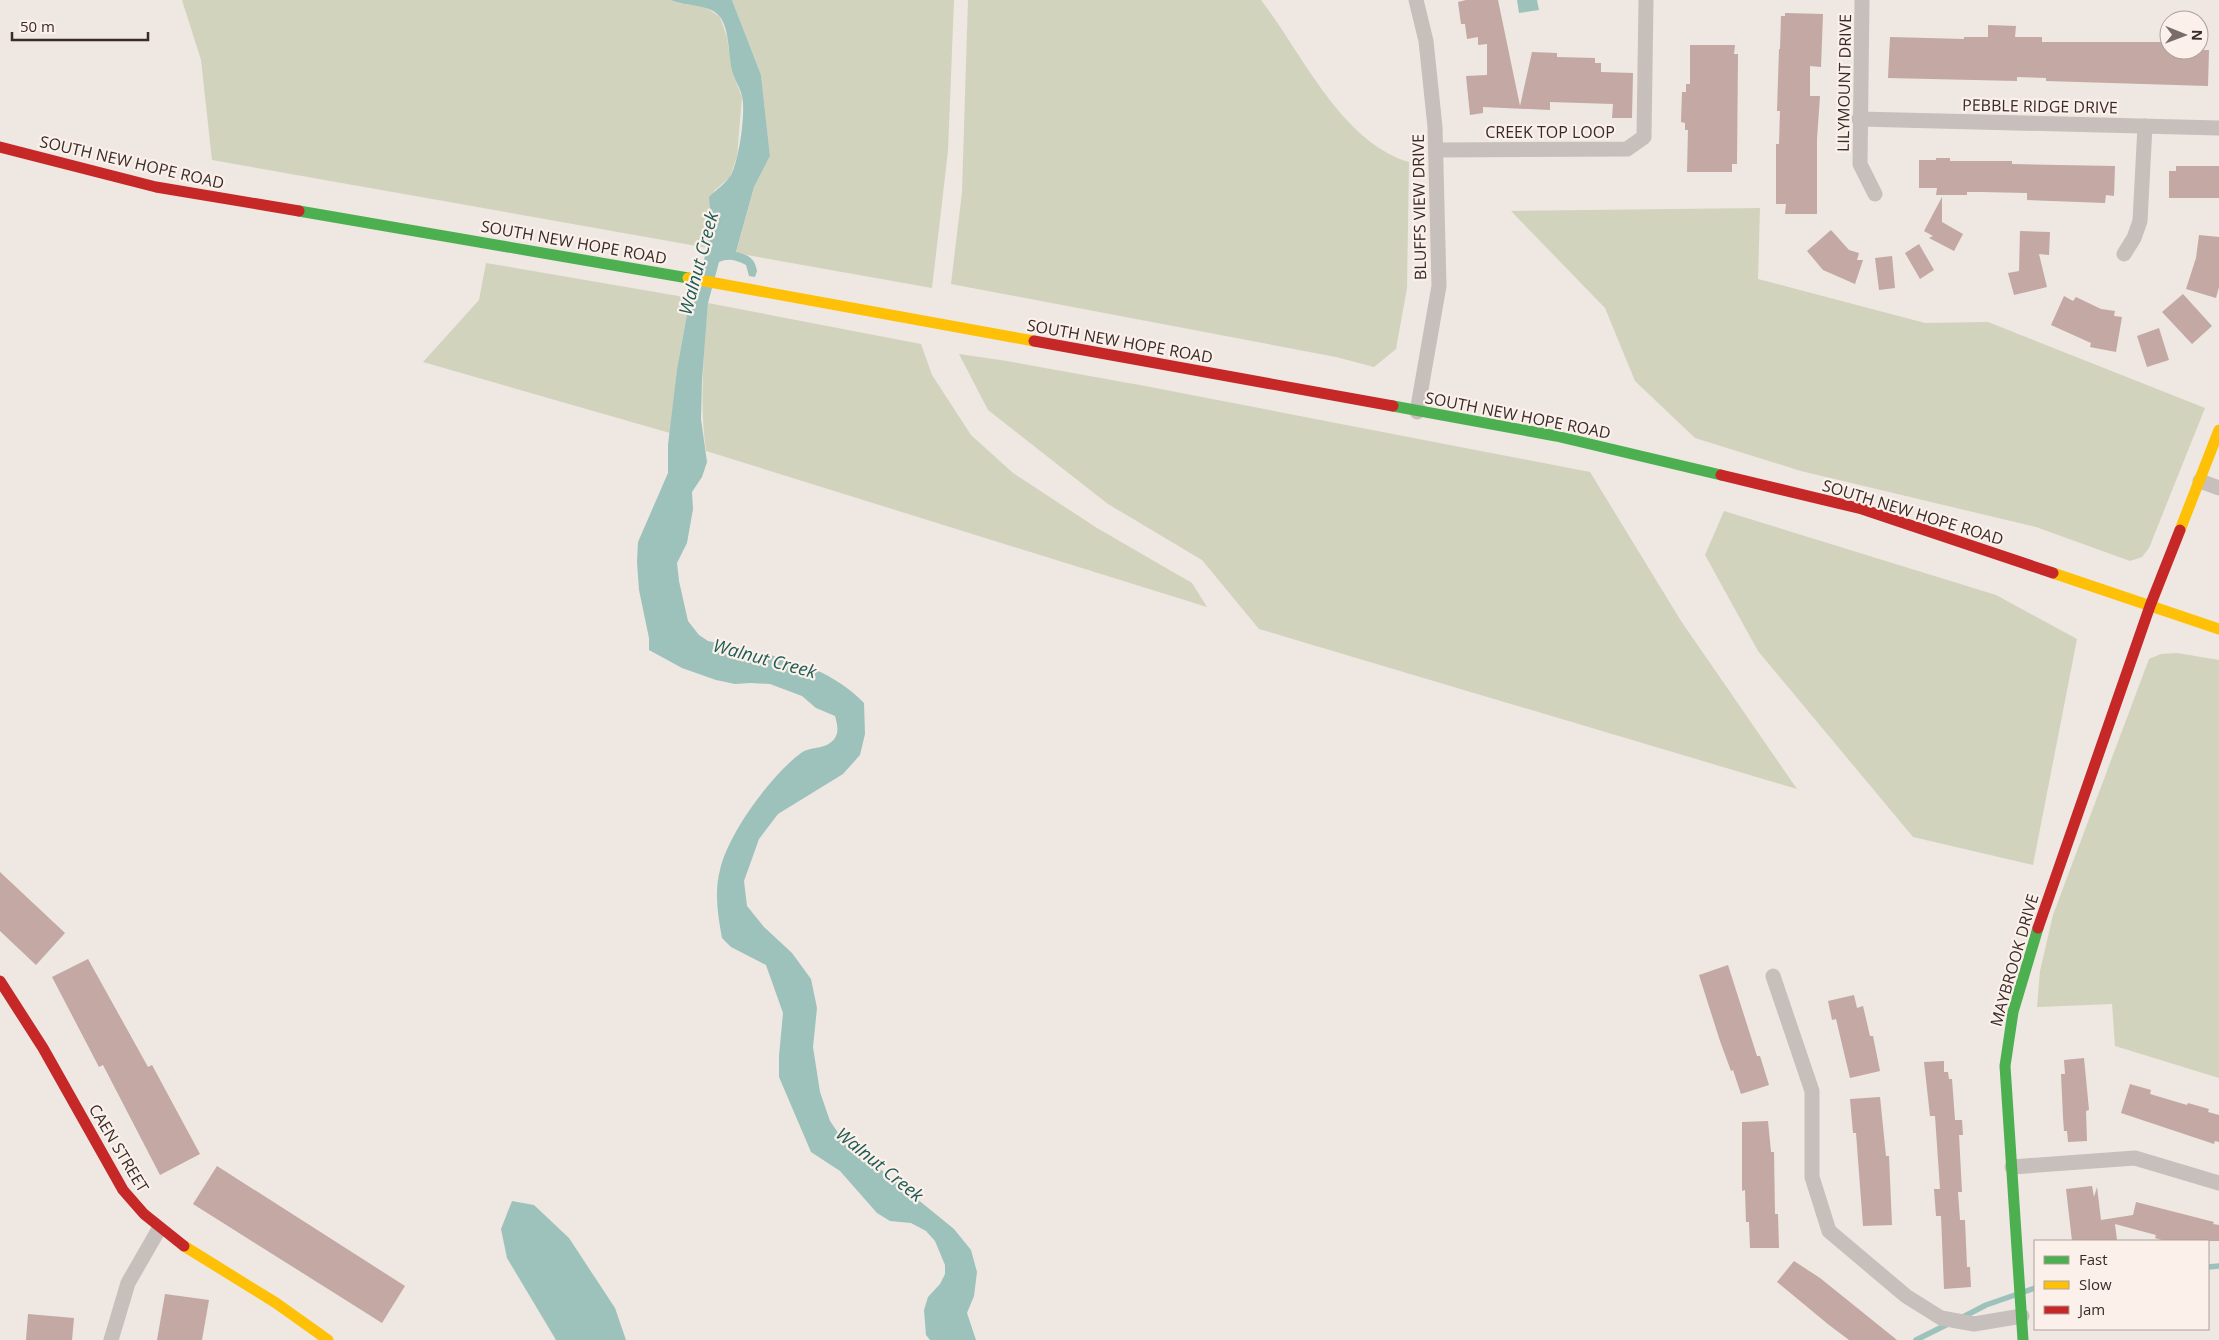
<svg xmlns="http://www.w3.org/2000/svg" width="2219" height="1340" font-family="'Open Sans',sans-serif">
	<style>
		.green { fill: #d2d3bc }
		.water { fill: #9dc2bc }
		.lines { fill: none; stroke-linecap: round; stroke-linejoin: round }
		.stream { stroke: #9dc2bc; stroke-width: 5.5 }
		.building { fill: #c3a8a3 }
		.street { stroke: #c7bfbb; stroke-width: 15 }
		.fast { stroke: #4caf50; stroke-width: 11 }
		.slow { stroke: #ffc107; stroke-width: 11 }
		.jam { stroke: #c62828; stroke-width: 11 }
		.labels { text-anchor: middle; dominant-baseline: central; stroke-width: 4.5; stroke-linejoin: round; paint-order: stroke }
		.street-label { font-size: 16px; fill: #392b28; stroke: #fbf0ea }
		.water-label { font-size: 18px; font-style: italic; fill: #1c5c57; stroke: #fbf0ea }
	</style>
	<rect width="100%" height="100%" fill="#eee7e2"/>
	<!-- green -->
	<g class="green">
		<path d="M182,0h489l7,3 27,4 15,10 7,20 5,35 10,25 -5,60 -7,20 -16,14 -4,20 2,19 -4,18 -496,-88 -11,-100z"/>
		<path d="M732,0h222l-6,151 -16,137 -196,-35 18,-66 16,-31 -9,-81z"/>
		<path d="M968,0h293c41,53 80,142 148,162l-2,126 -11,61 -22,18 -38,-10 -385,-73 11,-92z"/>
		<path d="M1760,208l-2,71 167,44 63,-1 217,86 -56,140 -7,9 -12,4 -94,-34 -235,-56 -106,-33 -60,-57 -30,-73 -94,-97z"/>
		<path d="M486,263l204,35 -13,71 -7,64 -247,-71 56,-62z"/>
		<path d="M708,303l213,41 11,31 39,60 42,38 84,55 95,55 15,24 -501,-156c-7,-50 -2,-98 2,-148z"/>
		<path d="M959,354l48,7 138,25 445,86 91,149 116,168 -538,-160 -57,-69 -94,-56 -120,-94z"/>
		<path d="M1724,511l272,84 81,44 -44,226 -120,-28 -155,-186 -53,-96z"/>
		<path d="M2177,653l42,7v418l-104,-32 -3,-42 -75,3 3,-36 13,-56 96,-256 12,-5z"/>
	</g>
	<!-- water -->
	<g class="water">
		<path d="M671,0h61l29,75 9,81 -16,31 -18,65c12,3 19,6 21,19l-2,6 -6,-1 -3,-11c-10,-5 -17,-7 -27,-3l-11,41 -6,77 -1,39 6,43 -5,15 -10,15 1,17 -6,34 -10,20 2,18 9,40 11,14 9,6c57,14 113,18 156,62l1,31 -5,21 -17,19 -65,40 -19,25 -15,42 3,25 17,21 28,26 19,26 6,29 -4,39 7,45 10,29 11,16 113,92 17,21 6,22 -3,24 -7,17 9,27h-46l-4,-5 -2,-25 4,-13 12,-13 5,-10v-9l-10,-24 -9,-10 -15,-8 -21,-2 -13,-8 -37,-42 -29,-19 -32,-75v-21l4,-43 -17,-48 -35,-18 -9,-9c-4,-22 -8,-45 -2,-68 8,-36 51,-95 81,-117 8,-6 21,-4 29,-10 10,-7 8,-17 5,-27l-19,-8 -14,-12 -32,-12 -20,-1 -15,1 -19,-4 -34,-12 -33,-18v-12l-10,-48 -2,-28 1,-20 30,-69v-28l9,-76 13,-71 18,-50 4,-18 -3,-33c7,-7 17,-14 22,-22 8,-15 15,-63 11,-79 -2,-9 -8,-17 -10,-25 -4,-17 -2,-38 -11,-53 -11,-15 -35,-11 -50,-18z"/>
		<path d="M1517,0h20l2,10 -20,3z"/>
		<path d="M512,1201l22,4 35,33 46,70 11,32h-70l-49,-82 -6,-29z"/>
	</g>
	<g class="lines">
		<!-- stream -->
		<g class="stream">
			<path d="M2208,1267l11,-1"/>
			<path d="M1961,1318l25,-13 49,-17"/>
			<path d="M1916,1340l34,-17"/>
		</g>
	</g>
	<!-- building -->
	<g class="building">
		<path d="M1466,0h32l22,106 12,-54 25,1v4l38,1v5h6v9l32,1 -1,45h-20l1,-14 -63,-2v8l-67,-3v6l-13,2 -4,-39 21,-1v-31l-9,1v-8l-11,2 -2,-15h-4l-3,-22z"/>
		<path d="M1785,13l38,1 -2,53 -11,-1v30h10l-3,43v75h-32l1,-10h-10v-60h3l1,-33h-3l2,-62h1l1,-33h4z"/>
		<path d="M1988,25l28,1 -1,11h27v5h127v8h40l-1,36 -162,-5v-3l-29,-1v4l-129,-3 2,-41 74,2v-2h24z"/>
		<path d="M1690,45h45l-1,9h4l-1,110h-5v8h-45l1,-42h-3v-7l-4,-1 1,-30h4v-8h4z"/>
		<path d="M1936,158h14v3h62v3l103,2 -1,30 -8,-1 -1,8 -78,-3v-7l-46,-1h-14v3h-31l1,-7h-18v-28h17z"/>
		<path d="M2176,166h43v32h-50v-27h7z"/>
		<path d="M1942,197v25l21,12 -9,17 -25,-13 4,-2 -9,-5z"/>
		<path d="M1831,230l18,20 10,3 -2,7h6l-8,24 -32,-14 -16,-19z"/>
		<path d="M2020,231l30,1 -1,23 -10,-1 8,33 -33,8 -6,-22 11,-2z"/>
		<path d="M2199,235l20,2v50l-3,11 -30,-9 10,-31z"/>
		<path d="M1919,244l15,26 -14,9 -15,-26z"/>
		<path d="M1892,256l3,32 -16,2 -4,-32z"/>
		<path d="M2183,294l29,32 -20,18 -30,-32z"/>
		<path d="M2064,296l9,5 3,-4 25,12 14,2 -1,5 8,1 -6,35 -26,-5 1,-4 -40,-18z"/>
		<path d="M2159,328l10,32 -22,7 -10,-31z"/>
		<path d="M0,872l65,61 -29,32 -36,-34z"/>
		<path d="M88,959l60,108 4,-2 48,89 -40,21 -57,-110 -4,2 -47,-90z"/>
		<path d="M1728,965l29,91h3l9,29 -28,9 -8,-24 -2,1 -11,-30 -21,-66z"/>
		<path d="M1854,995l3,13 6,-2 7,30h3l7,35 -30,7 -14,-59 -4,1 -4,-19z"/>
		<path d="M2084,1058l5,52 -3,1 1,30 -19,1 -1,-11h-3l-1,-14 -2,-43h4l-1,-14z"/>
		<path d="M1944,1061v11h4l1,7h3l3,41h7l1,15h-4l3,57h-4l2,28h5l2,47h3l1,20 -27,2 -3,-73h-5l-2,-27h6l-5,-73h-5l-6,-54z"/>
		<path d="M2130,1084l21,6 -1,4 37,11 1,-2 21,6 -1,3 11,3v27l-4,-1 -1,3 -93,-31z"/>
		<path d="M1880,1097l6,59h3l3,69 -29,1 -7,-93h-3l-3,-34z"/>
		<path d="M1768,1121l3,31h3l1,62h3l1,34h-29l-1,-26h-3l-1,-32 -3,1v-69z"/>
		<path d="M217,1166l188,120 -23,37 -189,-119z"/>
		<path d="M2092,1186l2,11 3,-10 4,33 32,-5 3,-13 78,20 -1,2 6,1v16h-54l-10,-3 1,-3 -41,-11 2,16 -45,1 -6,-52z"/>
		<path d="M1794,1261l26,17 77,62h-48l-20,-15 -52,-43z"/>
		<path d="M165,1294l44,6 -7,40h-45z"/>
		<path d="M28,1314l46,4 -2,22h-46z"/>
	</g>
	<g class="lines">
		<!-- street -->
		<g class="street">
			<path d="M1416,0l10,41 9,86 4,159 -22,126"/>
			<path d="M1862,0l-2,164 15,30"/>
			<path d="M1859,119l360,9"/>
			<path d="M1436,150l191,-1 17,-12 2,-137"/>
			<path d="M2124,254l10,-16 6,-17 5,-95"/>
			<path d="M2200,481l19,7"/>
			<path d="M1773,976l39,115v86l17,54 77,65 35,22 33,6 48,-8"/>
			<path d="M2012,1167l123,-9 84,25"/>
			<path d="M111,1340l17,-57 31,-54"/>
		</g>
		<!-- fast -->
		<g class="fast">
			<path d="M299,211l389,67"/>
			<path d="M1393,406l163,30 165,39"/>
			<path d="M2023,1340l-18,-274 8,-54 25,-84"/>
		</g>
		<!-- slow -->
		<g class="slow">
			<path d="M688,278l346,63"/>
			<path d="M2180,530l39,-100"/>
			<path d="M2053,573l166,56"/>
			<path d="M184,1246l92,57 52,37"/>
		</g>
		<!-- jam -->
		<g class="jam">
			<path d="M0,147l156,40 143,24"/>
			<path d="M1034,341l359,65"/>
			<path d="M1721,475l141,34 191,64"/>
			<path d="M2038,928l112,-322 30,-76"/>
			<path d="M0,981l43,67 80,142 21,24 40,32"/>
		</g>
	</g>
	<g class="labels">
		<!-- street labels -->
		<g class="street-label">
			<text transform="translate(1844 83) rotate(-89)">LILYMOUNT DRIVE</text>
			<text transform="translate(2040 106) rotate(1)">PEBBLE RIDGE DRIVE</text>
			<text x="1550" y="132">CREEK TOP LOOP</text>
			<text transform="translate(132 162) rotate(13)">SOUTH NEW HOPE ROAD</text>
			<text transform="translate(1419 207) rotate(-91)">BLUFFS VIEW DRIVE</text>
			<text transform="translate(574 242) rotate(10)">SOUTH NEW HOPE ROAD</text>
			<text transform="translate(1120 341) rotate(10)">SOUTH NEW HOPE ROAD</text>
			<text transform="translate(1518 415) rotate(11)">SOUTH NEW HOPE ROAD</text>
			<text transform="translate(1913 512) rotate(17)">SOUTH NEW HOPE ROAD</text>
			<text transform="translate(2014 960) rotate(-74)">MAYBROOK DRIVE</text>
			<text transform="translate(119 1148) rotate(59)">CAEN STREET</text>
		</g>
		<!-- water labels -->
		<g class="water-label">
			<text transform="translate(698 263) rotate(-75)">Walnut Creek</text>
			<text transform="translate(765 658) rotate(15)">Walnut Creek</text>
			<text transform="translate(880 1164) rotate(39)">Walnut Creek</text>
		</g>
	</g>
	<!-- legend -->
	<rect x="2034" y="1240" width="175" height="90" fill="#fbf0ea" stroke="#ada19c"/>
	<rect x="2044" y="1256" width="25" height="8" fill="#4caf50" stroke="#ada19c"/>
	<text x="2079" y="1265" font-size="15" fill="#392b28">Fast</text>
	<rect x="2044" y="1281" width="25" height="8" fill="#ffc107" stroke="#ada19c"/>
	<text x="2079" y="1290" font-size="15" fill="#392b28">Slow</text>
	<rect x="2044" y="1306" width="25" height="8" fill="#c62828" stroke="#ada19c"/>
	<text x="2079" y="1315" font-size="15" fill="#392b28">Jam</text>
	<!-- north arrow -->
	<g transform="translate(2184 35) rotate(91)"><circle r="24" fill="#fbf0ea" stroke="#ada19c"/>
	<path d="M0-4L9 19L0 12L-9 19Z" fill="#786d69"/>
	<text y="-8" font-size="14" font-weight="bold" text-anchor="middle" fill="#392b28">N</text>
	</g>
	<!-- scale -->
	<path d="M12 32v8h136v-8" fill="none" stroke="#392b28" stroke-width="2.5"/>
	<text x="20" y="32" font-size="15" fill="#392b28" stroke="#fbf0ea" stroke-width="4" paint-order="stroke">50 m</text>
</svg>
